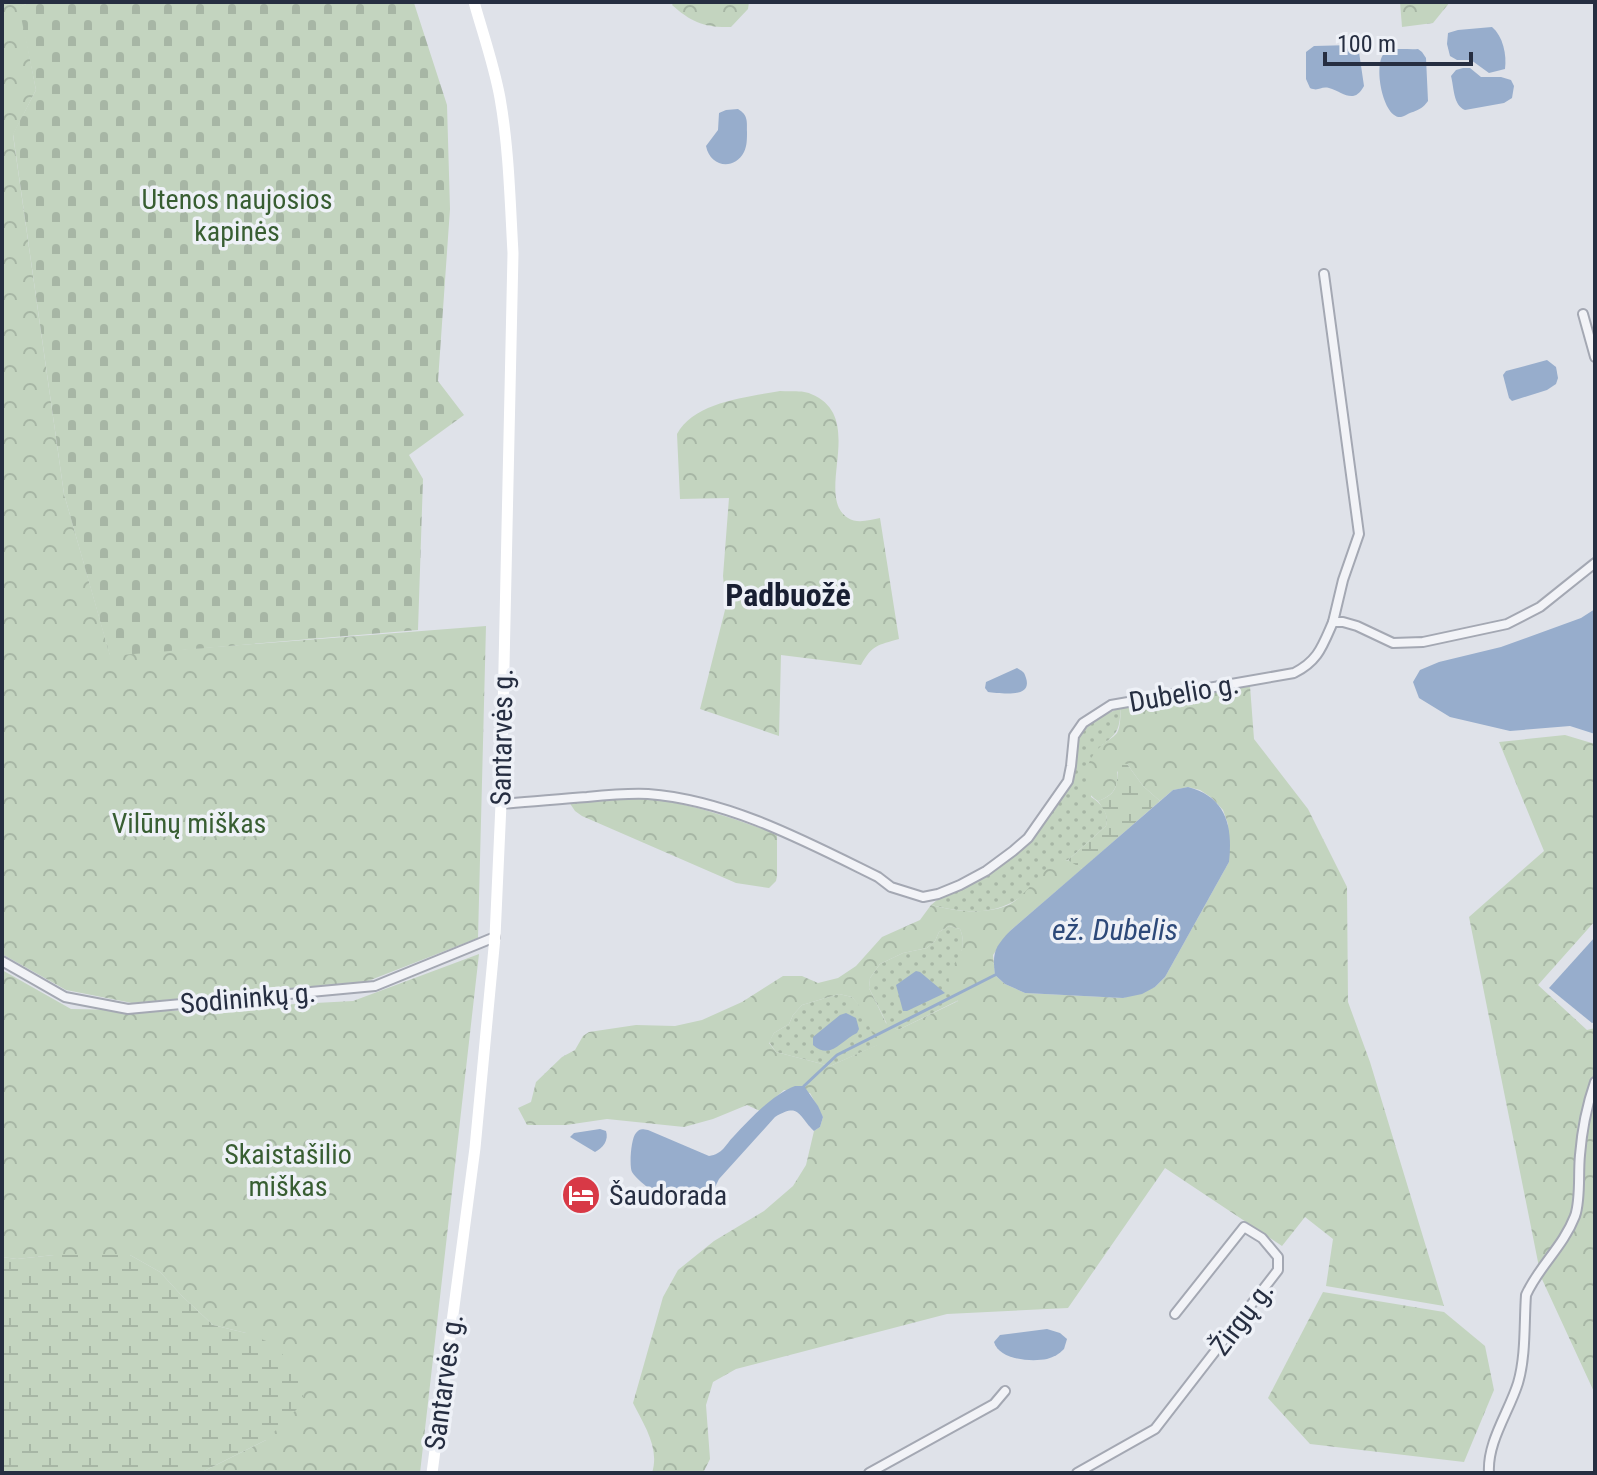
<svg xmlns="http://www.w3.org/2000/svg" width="1597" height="1475" font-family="'Roboto Condensed',sans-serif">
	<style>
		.grass { fill: url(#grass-dots) }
		.forest { fill: url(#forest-crowns); fill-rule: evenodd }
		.wetland { fill: url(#wetland-marsh) }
		.cemetery { fill: url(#cemetery-stones) }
		.water { fill: #97adcc }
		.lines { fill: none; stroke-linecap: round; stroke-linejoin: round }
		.stream { stroke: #97adcc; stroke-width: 3 }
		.street-casing { stroke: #a4a8b3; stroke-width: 12 }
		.street { stroke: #f2f3f7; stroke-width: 8 }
		.secondary { stroke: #fff; stroke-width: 11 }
		.labels { text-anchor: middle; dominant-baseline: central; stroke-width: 7; stroke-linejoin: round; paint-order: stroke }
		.park-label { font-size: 28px; fill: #385e32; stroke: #eef1f7 }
		.street-label { font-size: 28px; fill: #262e41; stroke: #eef1f7 }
		.poi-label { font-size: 28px; fill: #262e41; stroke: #eef1f7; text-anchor: start }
		.water-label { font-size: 30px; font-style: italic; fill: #2d4979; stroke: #eef1f7 }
		.quarter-label { font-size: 32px; font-weight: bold; fill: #191f32; stroke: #eef1f7 }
	</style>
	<defs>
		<pattern id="grass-dots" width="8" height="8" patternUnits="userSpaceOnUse" patternTransform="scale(2)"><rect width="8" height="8" fill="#c3d4bf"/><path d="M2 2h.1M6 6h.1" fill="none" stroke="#a7b6a5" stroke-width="1.8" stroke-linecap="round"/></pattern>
		<pattern id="forest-crowns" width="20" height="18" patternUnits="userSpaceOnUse" patternTransform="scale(2)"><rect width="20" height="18" fill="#c3d4bf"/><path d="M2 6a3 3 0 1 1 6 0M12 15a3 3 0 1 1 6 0" fill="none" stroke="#a7b6a5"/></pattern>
		<pattern id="wetland-marsh" width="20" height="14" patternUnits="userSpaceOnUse" patternTransform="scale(2)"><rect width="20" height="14" fill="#c3d4bf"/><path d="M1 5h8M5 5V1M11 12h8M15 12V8" fill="none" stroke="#a7b6a5"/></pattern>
		<pattern id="cemetery-stones" width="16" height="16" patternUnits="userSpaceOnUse" patternTransform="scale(2)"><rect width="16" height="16" fill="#c3d4bf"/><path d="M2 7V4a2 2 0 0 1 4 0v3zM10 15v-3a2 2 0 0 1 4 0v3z" fill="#a7b6a5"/></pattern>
	</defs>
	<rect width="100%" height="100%" fill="#dfe2e9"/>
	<!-- grass -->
	<g class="grass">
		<path d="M1121,707c-2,21 -1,25 -19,38l-11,52c10,6 19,17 15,29l-38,34c-18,1 -26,18 -38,29 -29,28 -63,25 -99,16l12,-10 85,-53 35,-45 10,-16 3,-39 5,-10 6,-8z"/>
		<path d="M949,926l11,3c7,16 0,29 -9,43l8,28 -61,30 -11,-6 -18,-36 1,-10 10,-14 23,-11 24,-5 8,-7 4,-9z"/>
		<path d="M839,994l13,3 11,12 15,36 -48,21 -54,-14 -7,-10 5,-9 15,-9 4,-9 9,-10z"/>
	</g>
	<!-- forest -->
	<g class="forest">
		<path d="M2,2h28l-10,5 16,83 -23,45 51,359 46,161 376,-29 -8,312 -110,43 -236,22 -66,-13 -64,-36z"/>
		<path d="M674,2h75l-1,7 -17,18c-26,1 -40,-5 -59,-22z"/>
		<path d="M1400,2h50l-17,21 -31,4z"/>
		<path d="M780,391c10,1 23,-1 31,3 57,23 2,102 37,124 9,6 22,2 32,0l19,121c-21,6 -27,6 -38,26l-80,-10 -2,81 -79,-27 26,-103 -3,-30 6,-78 -49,1 -3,-65c17,-32 70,-37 103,-43z"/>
		<path d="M1250,686l4,53 54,70 39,78 1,115 22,60 74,244 -118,-20 7,-47 -28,-22 -23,29 -117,-78 -97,140 -121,6 -211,55 -23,13 -7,23 4,54 -7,14h-51c8,-25 -8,-48 -19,-70l30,-106 15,-27 36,-29 50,-30 29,-25 13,-21 8,-34 6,-4 3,-10 -13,-24 -26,-3 -24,21 -13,-6 -34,14 -29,8 -77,-8 -41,6h-39l-9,-17 13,-6 5,-20 26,-25 13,-7 8,-14 6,-4 47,-7 39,1 27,-6 40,-18 41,-26h19l16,7 20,-5 18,-12 26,-29 38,-17 11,-15c24,6 51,10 75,1 19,-6 42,-48 59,-46 6,0 12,5 17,9l-72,62 -17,24 2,20 10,9 20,9 98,5 32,-11 10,-10 64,-115 -1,-38 -5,-14 -11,-12 -12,-8 -12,-3 -15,3 -13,11 -17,-15 -16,-22 -10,8c2,15 -4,24 -19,29 -8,-5 -12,-11 -12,-21 -1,-14 6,-26 16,-35 4,-4 11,-7 15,-12 4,-7 3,-18 4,-26zM949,926l11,3c11,26 -14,35 -11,53 2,6 7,13 9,19l-60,29 -12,-7 -17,-35 1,-10 10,-14 23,-11 24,-5 8,-7 4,-9zM839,994l13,3 10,12 15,36 -47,21 -54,-14 -7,-9 5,-10 15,-9 4,-9 9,-10z"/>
		<path d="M1565,735l30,9v177l-57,64 49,45 8,-2v366l-54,-117 -72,-360 75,-66 -45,-109z"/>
		<path d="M630,798c52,1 98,19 147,36v42l-1,5 -7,7 -33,-5 -154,-67 -7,-5 -6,-9z"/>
		<path d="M479,954l-59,519h-220l66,-33 -20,-107 -33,-8 -31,-29 -22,-24 -30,-17h-76l-37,4 -15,-2v-287l69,39 96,2 186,-10z"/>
		<path d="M1323,1292l121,20 41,34 9,44 -30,72 -154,-18 -42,-46z"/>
	</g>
	<!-- wetland -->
	<g class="wetland">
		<path d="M1123,763l4,1 16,22 17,15 -78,68 -14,-9 38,-34c3,-10 -2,-16 -8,-25 20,-7 19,-16 20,-34z"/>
		<path d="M54,1255h76l30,17 22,24 31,29 33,8 28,11 28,34 1,25 -37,37 -66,33h-198v-216l15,2z"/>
	</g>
	<!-- cemetery -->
	<path class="cemetery" d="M31,2l383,1 33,102 3,104 -12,172 26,34 -55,40 14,24 -5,151 -308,26 -46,-162 -51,-360 23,-44 -17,-83z"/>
	<!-- water -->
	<g class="water">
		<path d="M1492,27c11,9 15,28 13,42l-16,4 -18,-13h-14l-7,-4 -3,-12 1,-11 10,-3z"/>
		<path d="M1352,45l7,7 5,34c-10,19 -21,6 -35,2 -9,-2 -10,4 -19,0l-4,-9v-27l8,-6z"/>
		<path d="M1418,49l4,3 4,6 2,43c-5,7 -8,8 -15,11 -2,0 -10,5 -12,5 -19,2 -29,-58 -15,-65 8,-5 22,-2 32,-3z"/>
		<path d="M1463,68h7l11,9h20l10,3 3,6 -2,12 -8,5 -39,7c-12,-5 -11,-23 -14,-34l5,-6z"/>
		<path d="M738,109c10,6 9,12 9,23 0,7 0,14 -3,20 -10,19 -34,15 -38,-6l12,-16 1,-17 7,-3z"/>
		<path d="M1547,360l9,7 2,11 -2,6 -9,6 -35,11 -3,-3 -6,-23 3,-4z"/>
		<path d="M1595,609v125l-25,-8 -60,5 -60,-14 -31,-19 -6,-16 7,-12 19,-8 62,-15 80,-29z"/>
		<path d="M1017,668c6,4 7,3 9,10 7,21 -27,15 -38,14l-3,-4 1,-6z"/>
		<path d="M1188,787c38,10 45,39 41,75l-64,115 -10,10 -13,7 -19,4 -98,-5 -20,-9 -10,-9c-3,-23 0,-28 15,-44l163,-141z"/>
		<path d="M1595,937v85l-3,1 -43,-35z"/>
		<path d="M916,971l4,1 25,21 -38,18h-4l-7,-26z"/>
		<path d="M846,1013l10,5 3,11 -2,4c-16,7 -26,28 -44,12v-8l27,-22z"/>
		<path d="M795,1086h9l14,20 5,11 -3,10 -6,4c-16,-15 -14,-29 -39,-14l-56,62 -8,16 -4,4h-5l-14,-10h-24l-13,2c-5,-6 -15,-12 -19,-19 -3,-6 -1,-34 4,-39 4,-5 6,-4 12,-3l61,26c14,-2 16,-11 25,-20 17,-18 38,-41 61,-50z"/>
		<path d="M600,1129l6,2c3,9 -3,17 -11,21l-25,-15 4,-4z"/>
		<path d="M1047,1329l13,4 7,6 -3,10c-5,5 -10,8 -17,10 -16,3 -48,1 -53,-17l6,-7z"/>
	</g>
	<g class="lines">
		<!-- stream -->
		<path class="stream" d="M804,1086l33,-31 158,-80"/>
		<defs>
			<g id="street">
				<path d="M1324,274l35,260 -16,46 -10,42"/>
				<path d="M1583,314l12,43"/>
				<path d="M501,804c29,-2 58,-5 86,-7 20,-2 41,-4 61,-3 81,6 159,48 230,83l13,10 32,10 15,-3 22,-9 26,-14 27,-20 15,-13 40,-57 3,-15 3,-30 9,-13 28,-18 183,-32c24,-12 28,-26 39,-51h10l14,4 36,17 30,-1 84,-18 33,-17 55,-44"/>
				<path d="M2,961l63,36 63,12 247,-23 120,-49"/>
				<path d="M869,1473l125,-69 11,-13"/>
				<path d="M1077,1473l78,-44 123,-159v-13l-16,-19 -18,-11 -69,87"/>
				<path d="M1489,1473c-2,-31 20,-61 29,-90 8,-27 6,-60 8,-88 13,-29 37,-48 49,-79 6,-17 3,-43 5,-61 2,-25 7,-50 15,-73"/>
			</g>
		</defs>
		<!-- street casing -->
		<use href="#street" class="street-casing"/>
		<!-- street -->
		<use href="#street" class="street"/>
		<!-- secondary -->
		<path class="secondary" d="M432,1473l43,-325 20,-211 6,-133 12,-551c-3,-52 -4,-104 -13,-155 -6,-33 -17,-64 -26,-96"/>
	</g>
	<!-- icons -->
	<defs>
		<symbol id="hotel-disc" viewBox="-11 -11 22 22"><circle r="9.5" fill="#d83946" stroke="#eef1f7"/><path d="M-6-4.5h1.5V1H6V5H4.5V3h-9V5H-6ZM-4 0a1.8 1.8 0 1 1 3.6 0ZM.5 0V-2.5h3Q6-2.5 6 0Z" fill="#fff"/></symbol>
	</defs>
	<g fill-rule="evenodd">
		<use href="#hotel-disc" x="559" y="1173" width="44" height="44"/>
	</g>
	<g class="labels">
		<!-- park labels -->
		<g class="park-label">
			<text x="237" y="199">Utenos naujosios<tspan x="237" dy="32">kapinės</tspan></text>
			<text x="189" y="823">Vilūnų miškas</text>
			<text x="288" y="1154">Skaistašilio<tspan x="288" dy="32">miškas</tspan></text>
		</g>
		<!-- street labels -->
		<g class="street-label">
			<text transform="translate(1184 693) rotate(-10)">Dubelio g.</text>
			<text transform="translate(502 737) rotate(-89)">Santarvės g.</text>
			<text transform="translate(248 998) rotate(-5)">Sodininkų g.</text>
			<text transform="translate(1242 1318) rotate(-53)">Žirgų g.</text>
			<text transform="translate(444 1382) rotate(-82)">Santarvės g.</text>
		</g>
		<!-- poi labels -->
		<g class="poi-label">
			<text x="609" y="1195">Šaudorada</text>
		</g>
		<!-- water labels -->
		<g class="water-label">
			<text x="1115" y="929">ež. Dubelis</text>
		</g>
		<!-- quarter labels -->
		<g class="quarter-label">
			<text x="788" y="595">Padbuožė</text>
		</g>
	</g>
	<!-- border -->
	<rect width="1597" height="1475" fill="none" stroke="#262e41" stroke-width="8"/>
	<!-- scale -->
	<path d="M1325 52v12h146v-12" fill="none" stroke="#262e41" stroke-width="4"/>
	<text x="1337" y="52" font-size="24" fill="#262e41" stroke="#eef1f7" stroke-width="6" paint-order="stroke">100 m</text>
</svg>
